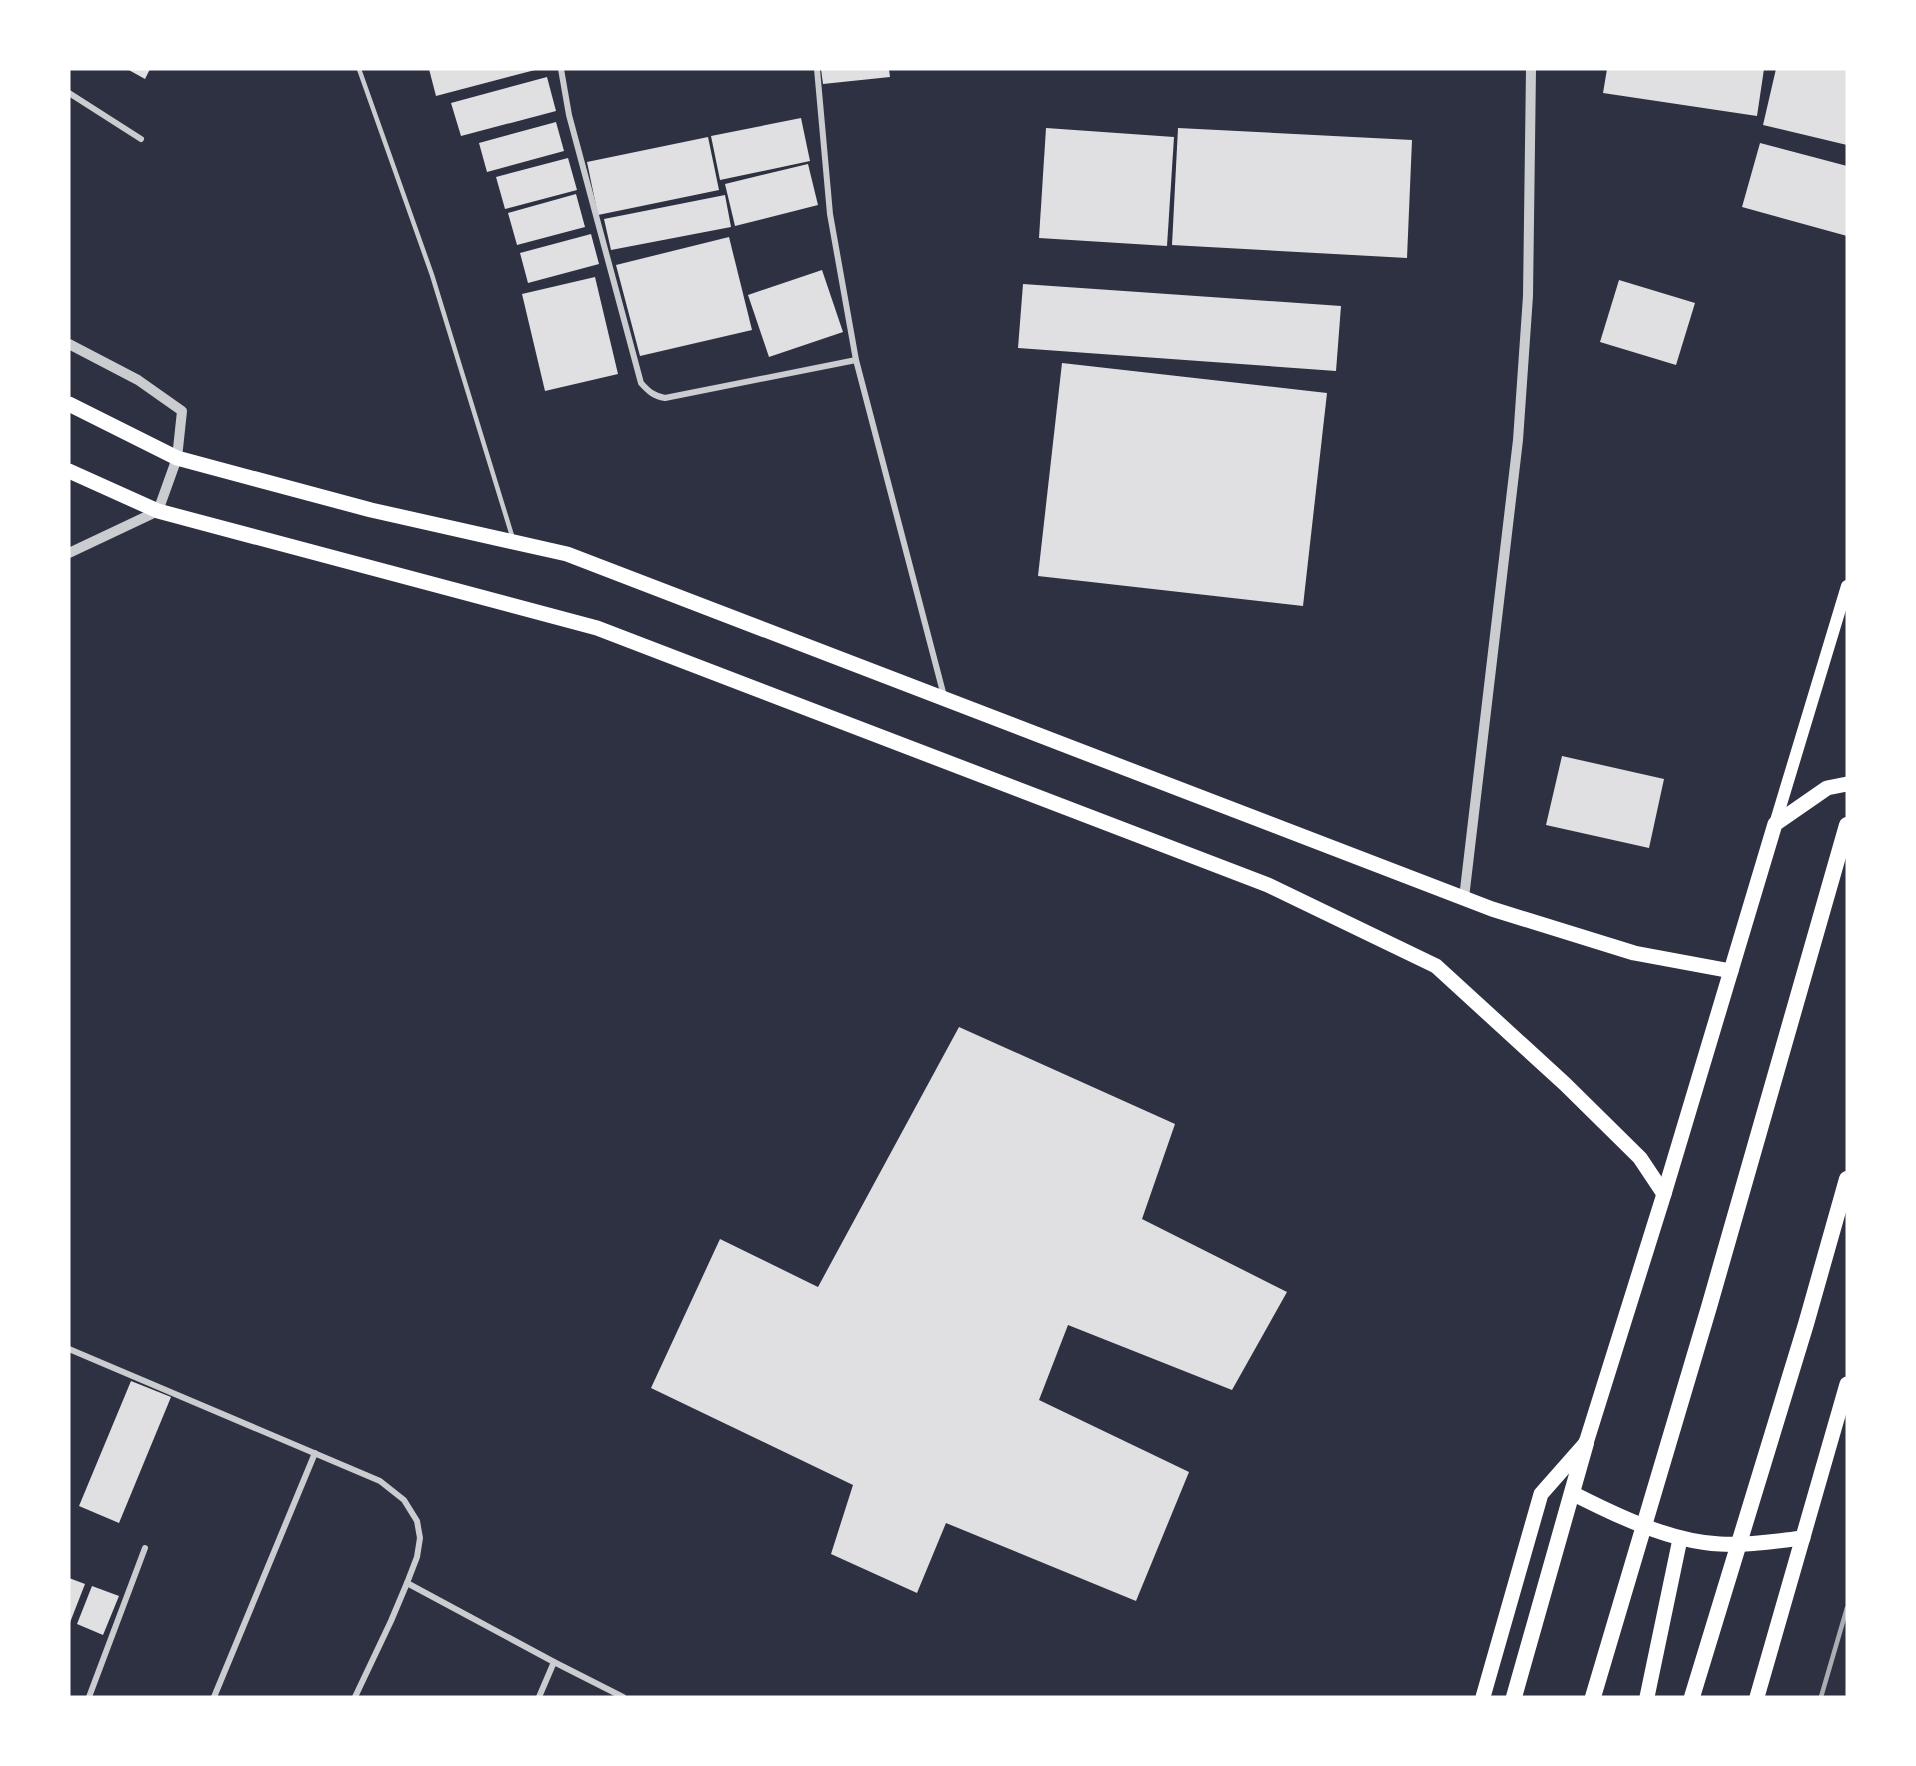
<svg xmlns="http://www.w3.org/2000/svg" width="1916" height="1766" font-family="'PT Sans',sans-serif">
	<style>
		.building { fill: #e0e0e3 }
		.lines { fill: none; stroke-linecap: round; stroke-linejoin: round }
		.service { stroke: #caccd0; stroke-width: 4.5 }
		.minor { stroke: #caccd0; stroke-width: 6 }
		.tertiary { stroke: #caccd0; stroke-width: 10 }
		.secondary { stroke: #fff; stroke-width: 12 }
		.primary { stroke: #fff; stroke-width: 15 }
		.trunk { stroke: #fff; stroke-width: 16 }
		.rail { stroke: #abadb3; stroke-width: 4.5 }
	</style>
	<rect width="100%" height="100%" fill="#2d3142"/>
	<!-- building -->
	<g class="building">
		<path d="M127,69h23l-5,10z"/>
		<path d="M429,69h106v1l-99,26z"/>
		<path d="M821,69h68l1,8 -67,7z"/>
		<path d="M1607,69h157l-7,47 -154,-23z"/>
		<path d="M1776,69h71v76l-84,-20z"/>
		<path d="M547,77l9,34 -95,25 -10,-33z"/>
		<path d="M801,118l9,43 -90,19 -9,-44z"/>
		<path d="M556,122l8,29 -77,21 -8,-29z"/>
		<path d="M1046,128l128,9 -7,109 -128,-8z"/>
		<path d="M1178,128l234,12 -5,118 -235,-13z"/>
		<path d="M708,137l11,53 -121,25 -11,-53z"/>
		<path d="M1760,143l87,23v70l-105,-29z"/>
		<path d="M568,158l9,32 -72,19 -9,-32z"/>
		<path d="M808,164l10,41 -83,21 -10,-42z"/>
		<path d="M576,194l9,33 -68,18 -9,-32z"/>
		<path d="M725,195l6,32 -120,23 -7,-31z"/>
		<path d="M591,234l8,30 -71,19 -8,-30z"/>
		<path d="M729,237l23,93 -112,26 -24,-91z"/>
		<path d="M822,270l21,62 -74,25 -21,-62z"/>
		<path d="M595,277l23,97 -73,17 -23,-97z"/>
		<path d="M1619,280l76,23 -19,62 -76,-23z"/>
		<path d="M1023,284l318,22 -5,65 -318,-23z"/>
		<path d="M1062,363l265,30 -24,213 -265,-30z"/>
		<path d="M1562,756l102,23 -15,69 -103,-23z"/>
		<path d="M959,1027l216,97 -33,95 145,73 -55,98 -164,-65 -29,75 150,72 -53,129 -190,-78 -29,70 -86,-39 22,-69 -202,-97 69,-149 98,48z"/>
		<path d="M131,1381l40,16 -52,126 -40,-17z"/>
		<path d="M69,1578l16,6 -16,41z"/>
		<path d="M92,1586l27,10 -16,39 -26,-11z"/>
	</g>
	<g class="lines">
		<!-- service -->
		<path class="service" d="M359,69l73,206 81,264"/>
		<!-- minor -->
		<g class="minor">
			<path d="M561,69l8,46 72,268c8,9 13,13 24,15l191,-38"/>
			<path d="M817,69l13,145 26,146 88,336"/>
			<path d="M69,93l72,46"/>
			<path d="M69,1349l311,132 24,19 13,21 3,17 -3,19 -10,26 -16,38 -36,76"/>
			<path d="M407,1583l147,79 69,35"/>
			<path d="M89,1697l56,-149"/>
			<path d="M214,1697l101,-244"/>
			<path d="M539,1697l15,-35"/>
		</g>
		<!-- tertiary -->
		<g class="tertiary">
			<path d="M69,344l69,36 44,31 -5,47 -19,53 -89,42"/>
			<path d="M1464,898l54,-458 10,-144 3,-227"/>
		</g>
		<!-- secondary -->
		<path class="secondary" d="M1775,824l72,-238"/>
		<!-- primary -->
		<g class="primary">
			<path d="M69,404l108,54 194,52 196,44 925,355 142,44 97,18"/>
			<path d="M69,471l89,40 439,117 671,257 168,81 129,118 75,74 24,36"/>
			<path d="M1572,1493c43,22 99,49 148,51 27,2 56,-3 83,-6"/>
			<path d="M1483,1697l58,-203 45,-51 78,-249 111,-370 52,-36 20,-4"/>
			<path d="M1647,1697l33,-158"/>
			<path d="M1757,1697l90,-313"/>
		</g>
		<!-- trunk -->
		<g class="trunk">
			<path d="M1514,1697l72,-254"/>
			<path d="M1593,1697l116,-390 138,-482"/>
			<path d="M1692,1697l114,-373 41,-145"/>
		</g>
		<!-- rail -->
		<path class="rail" d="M1821,1697l26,-89"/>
	</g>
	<!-- border -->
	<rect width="1916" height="1766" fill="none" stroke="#ffffff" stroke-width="141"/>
</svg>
